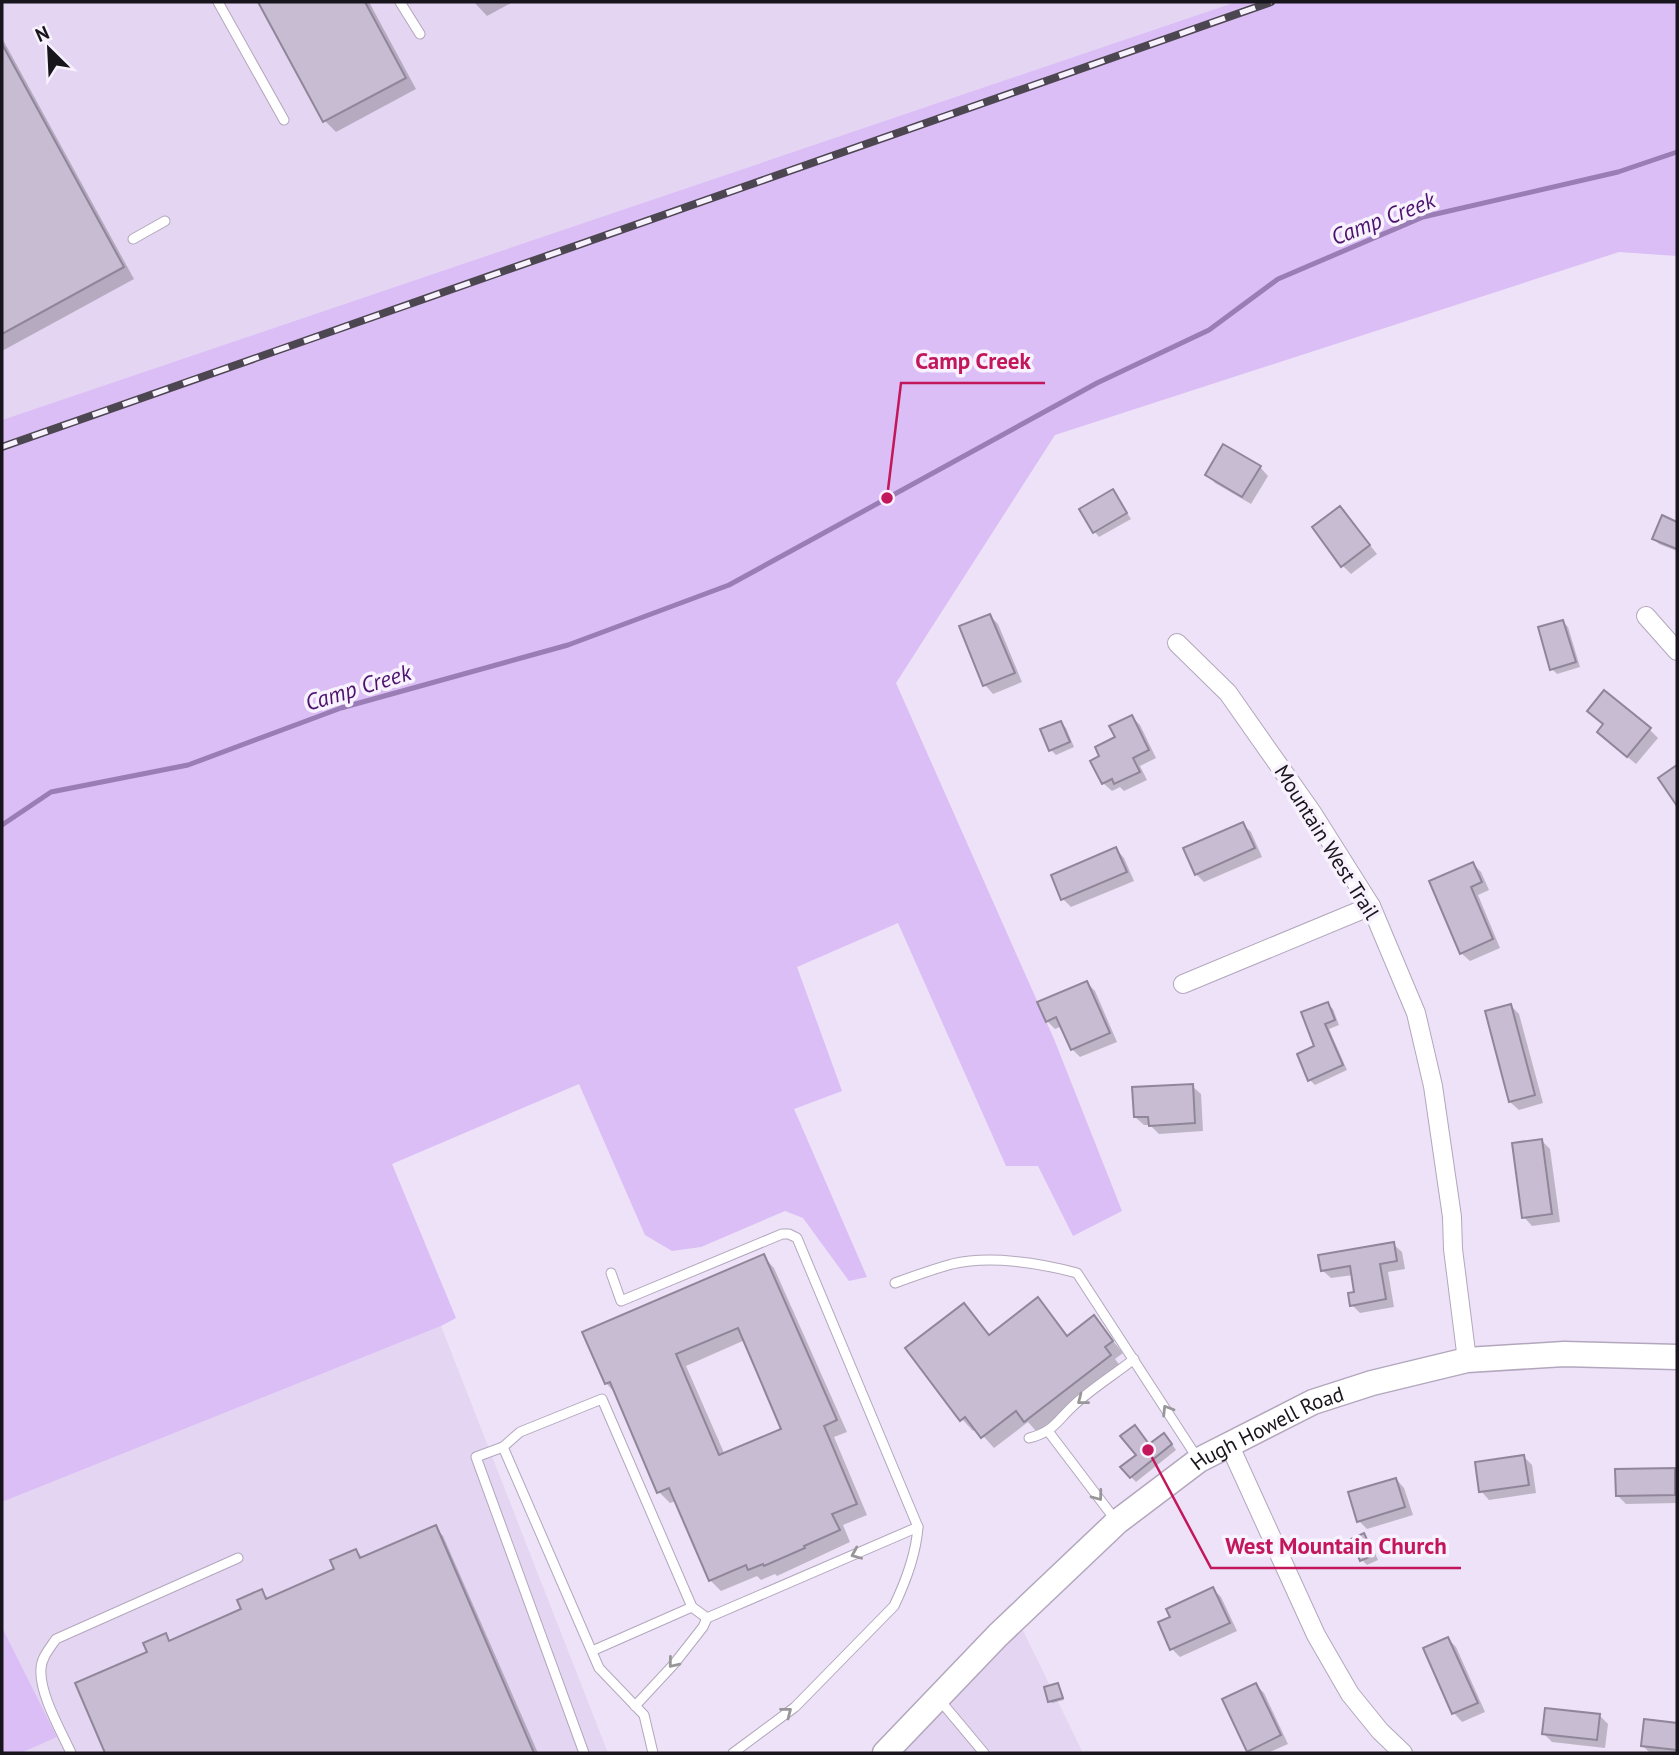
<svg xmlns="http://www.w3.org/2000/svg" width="1679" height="1755" font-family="'PT Sans',sans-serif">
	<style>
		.built { fill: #e4d5f2 }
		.green { fill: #dbbef6 }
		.shadow { fill: #0003; fill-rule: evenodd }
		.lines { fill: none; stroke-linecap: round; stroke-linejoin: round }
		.stream { stroke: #9b7db6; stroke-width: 5 }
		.building { fill: #c7bcd1; stroke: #90869a; stroke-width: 2; fill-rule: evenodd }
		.service-casing { stroke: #b2a7bc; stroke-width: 11 }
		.minor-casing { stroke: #b2a7bc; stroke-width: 20 }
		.secondary-casing { stroke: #b2a7bc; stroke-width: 27 }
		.service { stroke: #fff; stroke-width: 9 }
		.minor { stroke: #fff; stroke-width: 18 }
		.secondary { stroke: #fff; stroke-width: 24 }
		.rail-casing { stroke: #4c4651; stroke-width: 8 }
		.rail { stroke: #f8f1fe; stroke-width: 5; stroke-dasharray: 16; stroke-linecap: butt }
		.oneway { stroke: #989699 }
		.labels { text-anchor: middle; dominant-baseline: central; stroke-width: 7; stroke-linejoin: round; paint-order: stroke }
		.street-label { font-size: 21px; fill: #19151c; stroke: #f8f1fe }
		.water-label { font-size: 23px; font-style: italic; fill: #4c136e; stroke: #f8f1fe }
		.leader { fill: none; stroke: #c2185b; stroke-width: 2.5 }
		.callout-dot { fill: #c2185b; stroke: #f8f1fe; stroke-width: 2.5 }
		.callout-label { font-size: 23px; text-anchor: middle; font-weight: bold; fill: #c2185b; stroke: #f8f1fe; stroke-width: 7; stroke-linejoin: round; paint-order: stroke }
	</style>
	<rect width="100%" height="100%" fill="#ede2f8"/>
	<!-- built -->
	<g class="built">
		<path d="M2,2h1234l-1234,418z"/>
		<path d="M441,1326l167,427h-587l36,-16 -55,-110v-125z"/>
		<path d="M1010,1604l73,149h-208z"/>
	</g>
	<!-- green -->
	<g class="green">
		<path d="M1236,2h441v254l-58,-4 -564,183 -159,248 158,356 68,172 -49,25 -35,-70h-32l-108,-243 -101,44 45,124 -48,18 73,168 -18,4 -46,-63 -18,-7 -84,36 -29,4 -27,-16 -66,-151 -187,80 64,154 -15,8 -439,176v-1082z"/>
		<path d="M2,1627l55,110 -36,16h-19z"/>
	</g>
	<!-- shadow -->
	<g class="shadow">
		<path d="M260,2h109l47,87 -80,43 -11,-11z"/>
		<path d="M474,2h39l-26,14z"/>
		<path d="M2,38l132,241 -132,72z"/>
		<path d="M1260,467l8,9 -17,28 -36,-21 -8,-9z"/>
		<path d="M1113,491l18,28 -32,18 -5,-6z"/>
		<path d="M1340,508l37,46 -26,20 -8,-8z"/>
		<path d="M1663,518l14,6v27l-18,-7 -5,-5z"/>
		<path d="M990,616l8,8 24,58 -29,12 -8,-9 -24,-58z"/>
		<path d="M1563,622l5,5 12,40 -23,7 -5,-5z"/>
		<path d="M1132,717l8,8 16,33 -16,8 7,14 -23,11 -4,-4 -8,4 -9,-8 -1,-26z"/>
		<path d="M1061,723l5,5 8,19 -18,8 -5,-5z"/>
		<path d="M1649,729l9,9 -22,26 -29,-24z"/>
		<path d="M1242,824l9,8 11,25 -58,25 -8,-8z"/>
		<path d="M1116,849l8,9 10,23 -63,26 -8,-8z"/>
		<path d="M1473,864l8,8 8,18 -11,5 22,53 -30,13 -9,-8z"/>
		<path d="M1087,983l8,8 22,51 -37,15 -8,-8 -10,-23 -7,3 -8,-8z"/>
		<path d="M1327,1004l6,5 6,16 -10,4 18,41 -32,15 -5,-5z"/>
		<path d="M1511,1006l8,8 24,89 -24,7 -9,-8z"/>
		<path d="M1192,1086l9,8 2,37 -44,3 -9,-9h-6l-9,-8z"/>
		<path d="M1542,1141l8,8 10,73 -28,4 -8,-9z"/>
		<path d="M1393,1244l9,8 3,17 -17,3 6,35 -34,6 -8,-8 4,-12 -3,-18 -22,3 -9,-8z"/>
		<path d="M763,1256l11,12 73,164 -13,5 33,78 -24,10 7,17 -73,34 -2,-2 -14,6 -4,-4 -36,15 -11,-11 -34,-79 -6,2 -11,-11 -43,-98 -10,-11 -21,-50zM745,1340l38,90 -58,25 -39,-89z"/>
		<path d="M1038,1300l31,37 25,-19 29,35 -8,6 6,8 -84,65 -9,-10 -34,26 -18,-20 -3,3 -11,-12 2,-114 26,31z"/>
		<path d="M1169,1440l7,10 -40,32 -5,-5 19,-31z"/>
		<path d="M1524,1457l8,8 4,28 -47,7 -8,-9z"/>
		<path d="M1674,1470l3,3v30l-51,1 -9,-9z"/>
		<path d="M1396,1479l8,9 9,27 -46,14 -8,-8z"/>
		<path d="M435,1527l8,9 95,217h-431l-30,-69 72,-32 16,-17 6,7 72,-32 18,-19 8,8 67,-29 20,-19 7,7z"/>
		<path d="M1364,1535l5,5 9,20 -11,5 -5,-5z"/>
		<path d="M1213,1589l8,8 16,34 -57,26 -8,-8z"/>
		<path d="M1448,1639l8,8 29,65 -23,10 -8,-9 -29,-64z"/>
		<path d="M1058,1685l6,15 -12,3 -2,-2z"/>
		<path d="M1256,1685l8,8 24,51 -20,9h-17l-3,-2z"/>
		<path d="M1600,1716l8,8 -3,24 -53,-6 -8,-8z"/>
		<path d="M1646,1721l31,3v29h-27l-7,-7z"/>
	</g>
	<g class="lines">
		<!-- stream -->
		<path class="stream" d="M2,825l49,-33 137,-27 153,-57 227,-63 161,-60 368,-202 112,-53 69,-51 145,-62 195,-45 59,-20"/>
	</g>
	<!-- building -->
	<g class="building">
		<path d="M258,2h107l41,76 -83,44z"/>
		<path d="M2,44l122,223 -122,67z"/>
		<path d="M1223,444l38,22 -19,31 -37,-22z"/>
		<path d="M1113,489l14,24 -34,20 -14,-24z"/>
		<path d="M1340,506l30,39 -29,22 -29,-40z"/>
		<path d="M1662,515l15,7v27l-25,-10z"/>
		<path d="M990,614l25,59 -32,13 -24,-60z"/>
		<path d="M1563,620l13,42 -26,8 -12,-43z"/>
		<path d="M1604,690l47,38 -24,29 -30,-25 6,-8 -16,-13z"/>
		<path d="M1132,715l17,35 -16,8 7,14 -26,12 -2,-5 -10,5 -12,-23 9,-5 -4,-9 20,-10 -6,-11z"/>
		<path d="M1061,721l9,21 -21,9 -9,-22z"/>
		<path d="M1677,765v41l-19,-28z"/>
		<path d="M1243,822l12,26 -60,27 -12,-27z"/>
		<path d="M1116,847l11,25 -66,28 -10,-25z"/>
		<path d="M1473,862l9,20 -11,5 22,52 -33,15 -31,-73z"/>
		<path d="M1087,981l23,52 -39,17 -15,-33 -10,5 -9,-20z"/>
		<path d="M1328,1002l7,18 -10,4 18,41 -35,16 -11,-27 17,-8 -13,-34z"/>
		<path d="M1511,1004l24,91 -26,7 -24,-91z"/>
		<path d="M1193,1084l2,39 -46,3 -1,-9h-14l-2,-30z"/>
		<path d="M1542,1139l10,75 -30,4 -10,-75z"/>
		<path d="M1394,1242l3,19 -17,3 6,35 -36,7 -2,-13 6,-1 -4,-26 -29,5 -3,-16z"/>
		<path d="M764,1254l73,166 -13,6 33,78 -25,10 8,16 -36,16 1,2 -41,18 -1,-2 -15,6 -2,-5 -37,16 -40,-93 -12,5 -47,-111 -5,2 -23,-52zM738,1328l43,101 -62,26 -43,-101z"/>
		<path d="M1038,1297l29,39 27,-21 19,26 -8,6 6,8 -87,67 -8,-11 -35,27 -16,-21 -5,4 -55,-73 59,-45 25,32z"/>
		<path d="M1135,1425l14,19 15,-11 8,11 -42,34 -10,-11 16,-12 -16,-19z"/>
		<path d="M1524,1455l5,30 -50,7 -4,-30z"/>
		<path d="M1675,1468v27l-59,1 -1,-27z"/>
		<path d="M1396,1478l9,29 -48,15 -9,-30z"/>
		<path d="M436,1525l98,228h-429l-30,-70 72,-31 -4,-9 23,-10 3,8 72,-32 -4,-9 25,-11 4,10 68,-30 -4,-9 26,-11 4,9z"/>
		<path d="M1364,1533l10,22 -14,6 -9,-22z"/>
		<path d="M1213,1587l17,36 -60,27 -12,-28 12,-5 -4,-8z"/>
		<path d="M1448,1637l30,66 -26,11 -29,-66z"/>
		<path d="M1058,1683l5,15 -15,4 -4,-15z"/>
		<path d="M1256,1683l25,52 -34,17 -25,-53z"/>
		<path d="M1545,1708l55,6 -3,26 -55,-6z"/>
		<path d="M1644,1719l33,4v27l-36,-4z"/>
	</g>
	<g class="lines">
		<defs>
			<g id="service">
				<path d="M218,2l66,118"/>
				<path d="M400,2l20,32"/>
				<path d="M133,239l32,-18"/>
				<path d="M611,1273l10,28 161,-67h7l8,4 121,289c-2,27 -12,54 -24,79l-99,101 -62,46"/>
				<path d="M895,1283c19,-7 38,-14 57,-19 38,-9 88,-1 125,9l121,186"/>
				<path d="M1048,1431l69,91"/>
				<path d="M1029,1438c24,-6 27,-16 44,-32 18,-17 41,-31 61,-47"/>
				<path d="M503,1447l17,-15 82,-33 90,208 15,11"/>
				<path d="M592,1651l100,-44"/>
				<path d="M938,1698l46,55"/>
				<path d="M635,1706l39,-42 29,-37 4,-9 211,-91"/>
				<path d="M71,1753c-10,-22 -32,-60 -30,-84 0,-11 9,-21 15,-30l182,-81"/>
				<path d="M584,1753l-108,-296 27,-10 96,221 45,47 9,38"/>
			</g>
			<g id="minor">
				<path d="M1646,616l31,35"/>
				<path d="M1177,643l51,50 85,121 58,92 45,107 17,73 19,131 1,32 14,111"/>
				<path d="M1183,984l188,-78"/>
				<path d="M1229,1444l87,191 34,59 30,37 23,22"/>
			</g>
			<g id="secondary">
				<path id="s1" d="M885,1753l113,-118 119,-113 82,-62 114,-58 59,-19 95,-23 97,-6 113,3"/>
			</g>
		</defs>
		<!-- service casing -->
		<use href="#service" class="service-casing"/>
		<!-- minor casing -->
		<use href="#minor" class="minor-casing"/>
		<!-- secondary casing -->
		<use href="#secondary" class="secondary-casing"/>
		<!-- service -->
		<use href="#service" class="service"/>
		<!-- minor -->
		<use href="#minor" class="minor"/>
		<!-- secondary -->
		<use href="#secondary" class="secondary"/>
		<defs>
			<path id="rail" d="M2,447l1269,-445"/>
		</defs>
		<!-- rail casing -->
		<use href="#rail" class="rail-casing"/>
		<!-- rail -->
		<use href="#rail" class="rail"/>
	</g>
	<!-- one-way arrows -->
	<defs><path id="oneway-chevron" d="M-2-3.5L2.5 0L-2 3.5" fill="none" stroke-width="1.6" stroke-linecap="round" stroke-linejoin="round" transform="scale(1.75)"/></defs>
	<g class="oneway">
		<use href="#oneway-chevron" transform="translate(1082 1400) rotate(142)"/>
		<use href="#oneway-chevron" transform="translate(1167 1410) rotate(-122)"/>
		<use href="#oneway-chevron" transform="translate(1098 1496) rotate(53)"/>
		<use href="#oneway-chevron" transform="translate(856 1554) rotate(157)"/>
		<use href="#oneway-chevron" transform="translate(673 1663) rotate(129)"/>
		<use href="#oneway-chevron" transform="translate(787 1712) rotate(-38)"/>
	</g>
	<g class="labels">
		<!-- street labels -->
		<g class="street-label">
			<text transform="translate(1327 842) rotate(58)">Mountain West Trail</text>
			<text stroke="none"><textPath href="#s1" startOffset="506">Hugh Howell Road</textPath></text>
		</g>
		<!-- water labels -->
		<g class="water-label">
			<text transform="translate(1383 218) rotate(-21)">Camp Creek</text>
			<text transform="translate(358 687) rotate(-17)">Camp Creek</text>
		</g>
	</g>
	<!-- callouts -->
	<path class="leader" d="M887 498L901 383H1045M1148 1450L1211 1568H1461"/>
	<g class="callout-dot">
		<circle cx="887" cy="498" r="7"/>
		<circle cx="1148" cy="1450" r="7"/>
	</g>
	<g class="callout-label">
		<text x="973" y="369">Camp Creek</text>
		<text x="1336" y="1554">West Mountain Church</text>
	</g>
	<!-- border -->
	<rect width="1679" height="1755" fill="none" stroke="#19151c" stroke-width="7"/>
	<!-- north arrow -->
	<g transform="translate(49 49) rotate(336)" stroke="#f8f1fe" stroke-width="5" paint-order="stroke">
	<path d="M0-5L12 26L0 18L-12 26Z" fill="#19151c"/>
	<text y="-10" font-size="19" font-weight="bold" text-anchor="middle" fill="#19151c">N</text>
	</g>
</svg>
